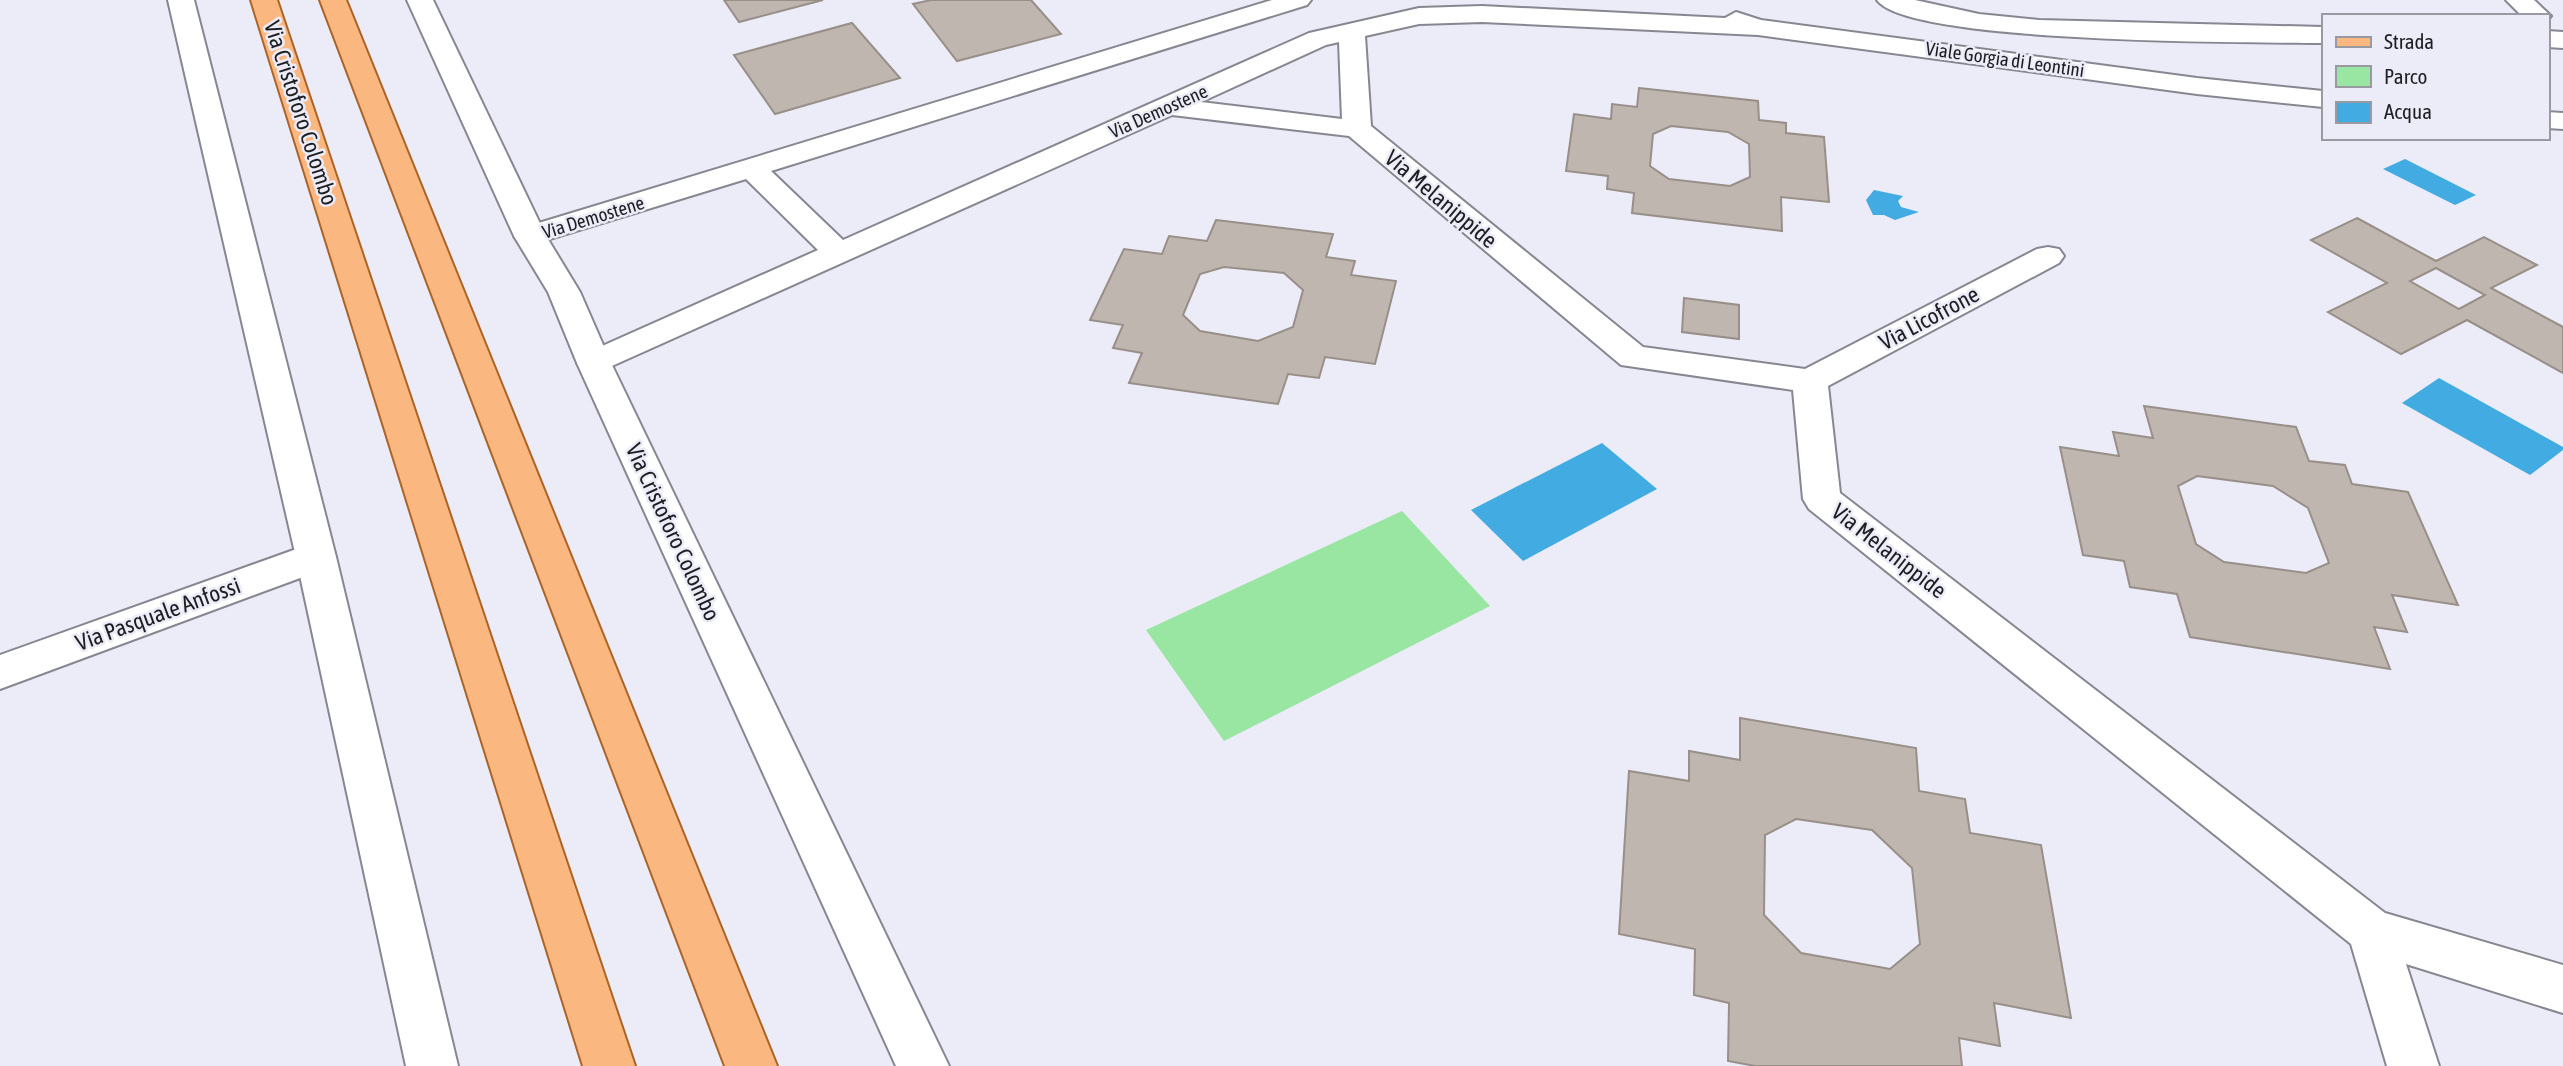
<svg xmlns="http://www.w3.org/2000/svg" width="2563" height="1066" font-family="'Asap Condensed',sans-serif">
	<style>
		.green { fill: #99e5a2 }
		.water { fill: #41abe2 }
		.building { fill: #c0b6b0; stroke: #988f89; stroke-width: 2; fill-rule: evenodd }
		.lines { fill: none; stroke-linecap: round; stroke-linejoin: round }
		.minor-casing { stroke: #868790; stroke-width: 4 }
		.tertiary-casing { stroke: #868790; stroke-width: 4 }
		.primary-casing { stroke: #ab6428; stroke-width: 4 }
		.minor { fill: #fff; fill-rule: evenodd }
		.tertiary { fill: #fff; fill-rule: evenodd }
		.primary { fill: #fab880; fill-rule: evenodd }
		.labels { text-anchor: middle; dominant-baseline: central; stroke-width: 5; stroke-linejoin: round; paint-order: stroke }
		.far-street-label { font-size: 19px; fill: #1d1e21; stroke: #ebecf7 }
		.street-label { font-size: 23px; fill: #1d1e21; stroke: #ebecf7 }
	</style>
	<rect width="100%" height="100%" fill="#ebecf7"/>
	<!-- green -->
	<path class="green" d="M1402,511l88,95 -266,135 -78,-111z"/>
	<!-- water -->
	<g class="water">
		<path d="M2405,159l71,36 -21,10 -72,-36z"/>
		<path d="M1874,190l29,6 -5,5 3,6 18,5 -24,8 -11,-5h-11l-7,-15z"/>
		<path d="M2439,378l124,69v3l-33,25 -128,-72z"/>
		<path d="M1602,443l55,46 -134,72 -52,-51z"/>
	</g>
	<!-- building -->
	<g class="building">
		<path d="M724,0h99l-84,22z"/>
		<path d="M931,0h100l30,34 -104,27 -44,-57z"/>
		<path d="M852,23l48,55 -125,36 -41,-59z"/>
		<path d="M1639,88l119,13 1,19 27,3v10l38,4 5,65 -48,-5 1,34 -150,-18 2,-20 -27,-4 1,-13 -42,-5 8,-57 37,5 1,-15 25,3zM1671,126l57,6 21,12 1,33 -20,9 -61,-7 -19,-13 3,-32z"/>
		<path d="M2357,218l79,43 48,-24 53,28 -46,23 72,39v46l-96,-53 -66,34 -73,-42 59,-29 -76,-43zM2436,268l49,27 -26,14 -49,-28z"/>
		<path d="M1216,220l117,14 -7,23 29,4 -4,14 45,6 -21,83 -50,-7 -6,21 -31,-4 -10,30 -149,-21 13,-30 -29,-5 10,-23 -33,-5 34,-71 38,5 7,-18 38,5zM1224,267l60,6 19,17 -10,37 -35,14 -58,-10 -17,-16 17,-41z"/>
		<path d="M1684,298l55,7v34l-57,-7z"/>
		<path d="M2144,406l152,21 13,34 36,4 7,19 56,8 50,113 -66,-10 15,37 -33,-5 16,42 -200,-32 -13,-43 -47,-7 -6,-26 -41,-6 -23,-108 59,9 -6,-24 40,6zM2197,476l76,10 35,22 21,55 -23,10 -82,-11 -28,-18 -18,-58z"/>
		<path d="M1740,718l176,30 3,43 46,8 5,34 71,12 30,173 -77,-15 6,43 -41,-8 3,28h-207l-27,-5 1,-58 -35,-8 1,-46 -76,-15 10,-163 60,10v-30l51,9zM1796,819l76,11 40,38 8,76 -30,25 -89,-16 -37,-38 1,-80z"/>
	</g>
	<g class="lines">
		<defs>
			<g id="minor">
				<path d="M1272,0h39l-4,5 -536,166 72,69 466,-207 110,-25 63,-2 243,12 11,-6 25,8 436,58 126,13v16l-126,-13 -439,-59 -276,-13 -63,2 -54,12 6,90 272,221 162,22 232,-120 11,-2 11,2 5,7 -5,7 -231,123 12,107 545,420 178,52v48l-157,-49 33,102h-52l-36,-122 -542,-435 -6,-10 -10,-109 -172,-25 -272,-229 -177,-21 -578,259 -12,-3 -5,-8 5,-8 236,-105 -72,-71 -216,66 -11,-2 -5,-7 5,-7zM1339,42l3,77 -141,-17 125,-57z"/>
				<path d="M1877,0h38l64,14 60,6 284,7v16c-66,-1 -415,1 -446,-43z"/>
				<path d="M2506,0h28l17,16 -4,5v-5h-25z"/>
				<path d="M2547,31l16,1v16l-16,-1z"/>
				<path d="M2547,112l16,1v16l-16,-1z"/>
				<path d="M316,542l14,5 6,10 -6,10 -330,122v-34z"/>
			</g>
			<g id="tertiary">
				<path d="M168,0h26l142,557 122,509h-52l-110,-509z"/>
				<path d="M407,0h26l113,236 34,56 31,71 338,703h-53l-319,-703 -29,-71 -34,-56z"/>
			</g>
			<g id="primary">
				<path d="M251,0h26l358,1066h-52z"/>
				<path d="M320,0h26l431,1066h-52z"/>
			</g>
		</defs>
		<!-- minor casing -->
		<use href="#minor" class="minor-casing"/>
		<!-- tertiary casing -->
		<use href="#tertiary" class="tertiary-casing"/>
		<!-- primary casing -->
		<use href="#primary" class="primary-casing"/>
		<!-- minor -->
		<use href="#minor" class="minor"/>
		<!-- tertiary -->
		<use href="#tertiary" class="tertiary"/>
		<!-- primary -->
		<use href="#primary" class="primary"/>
	</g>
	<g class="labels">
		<!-- far-street labels -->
		<g class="far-street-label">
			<text transform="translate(2005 59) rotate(8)">Viale Gorgia di Leontini</text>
			<text transform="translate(1158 111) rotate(-24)">Via Demostene</text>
			<text transform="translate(593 217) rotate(-17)">Via Demostene</text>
		</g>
		<!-- street labels -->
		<g class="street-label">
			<text transform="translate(301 113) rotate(72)">Via Cristoforo Colombo</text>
			<text transform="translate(1441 199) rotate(40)">Via Melanippide</text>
			<text transform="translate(1929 318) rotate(-28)">Via Licofrone</text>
			<text transform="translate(673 532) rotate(65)">Via Cristoforo Colombo</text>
			<text transform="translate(1889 551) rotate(38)">Via Melanippide</text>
			<text transform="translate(158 614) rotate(-20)">Via Pasquale Anfossi</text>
		</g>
	</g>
	<!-- legend -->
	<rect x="2322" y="14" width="228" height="126" fill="#ebecf7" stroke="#999aa1" stroke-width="2"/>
	<rect x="2336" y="37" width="35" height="10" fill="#fab880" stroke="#999aa1" stroke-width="2"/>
	<text x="2384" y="49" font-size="21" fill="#1d1e21">Strada</text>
	<rect x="2336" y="66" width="35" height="21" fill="#99e5a2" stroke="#999aa1" stroke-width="2"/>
	<text x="2384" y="84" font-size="21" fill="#1d1e21">Parco</text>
	<rect x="2336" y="102" width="35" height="21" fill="#41abe2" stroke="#999aa1" stroke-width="2"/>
	<text x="2384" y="119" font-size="21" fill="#1d1e21">Acqua</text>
</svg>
